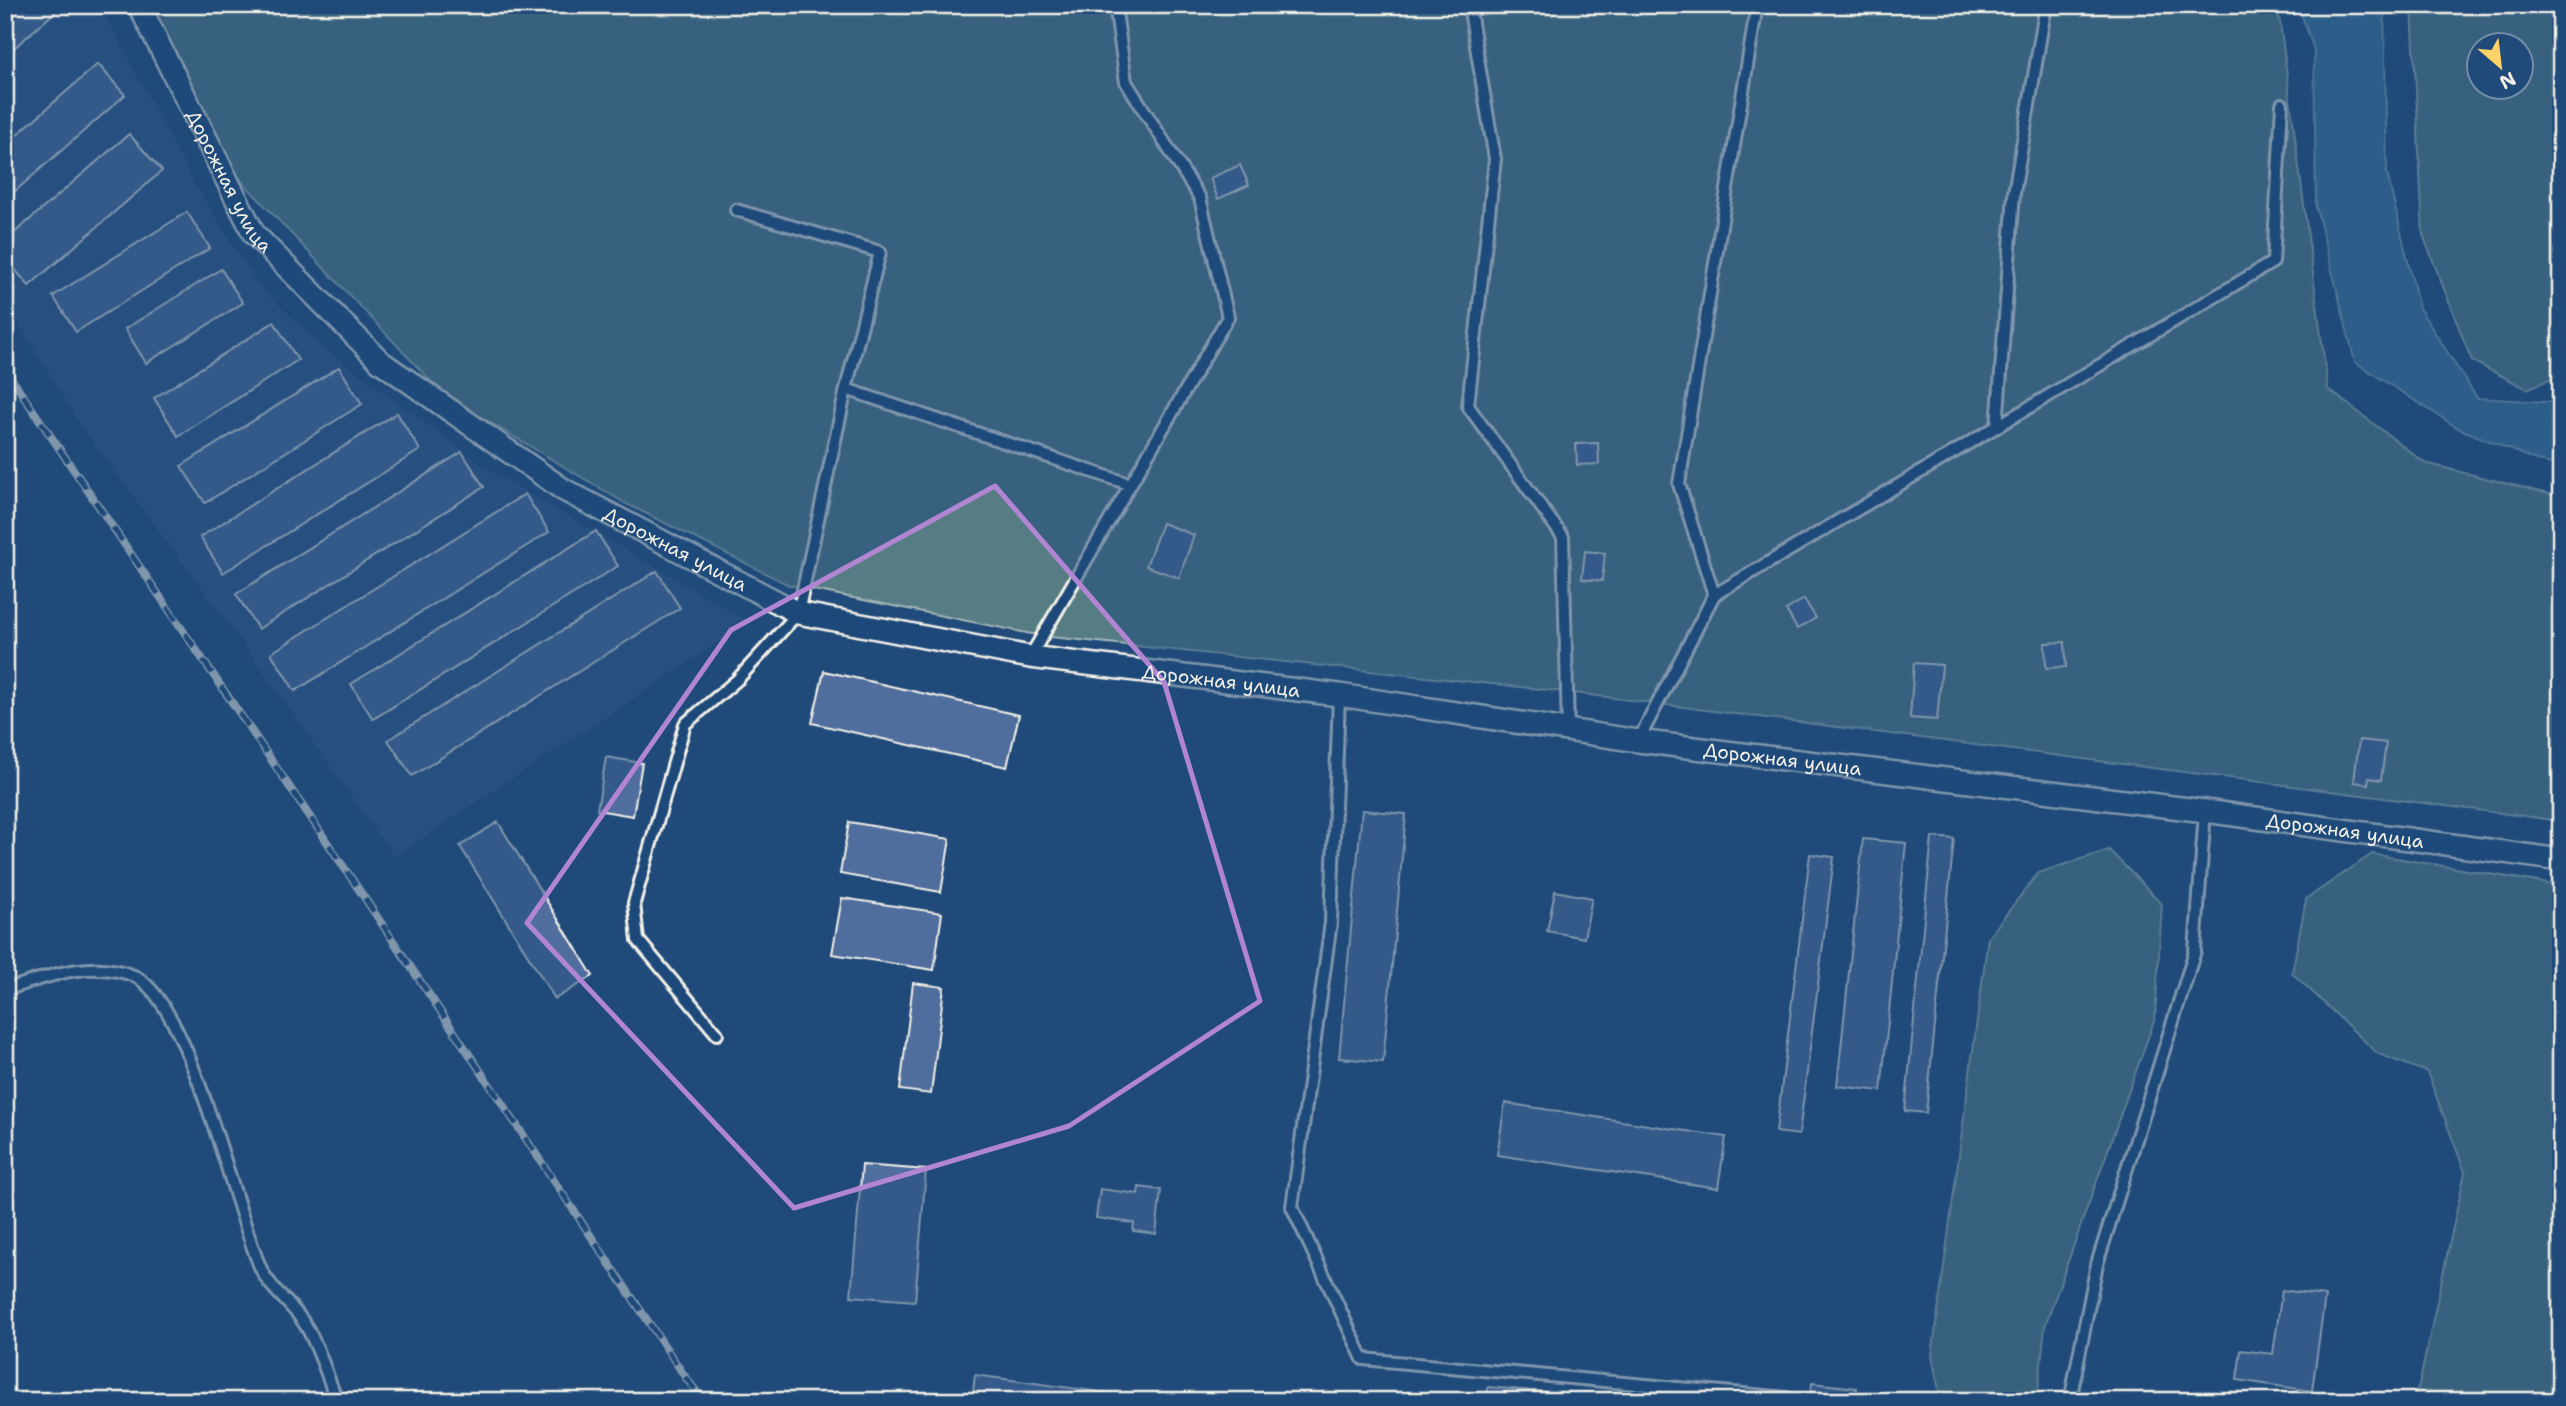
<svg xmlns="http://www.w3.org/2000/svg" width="2566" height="1406" font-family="'Shantell Sans',sans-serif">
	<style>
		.built { fill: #325786 }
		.green { fill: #577d83; stroke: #a6b7b6; stroke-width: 2; fill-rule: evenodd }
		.water { fill: #3e759b; stroke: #87a7ba; stroke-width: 2 }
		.building { fill: #506d9d; stroke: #f4f1e8; stroke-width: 2 }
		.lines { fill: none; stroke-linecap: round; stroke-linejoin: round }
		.service-casing { stroke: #f4f1e8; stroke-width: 16 }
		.minor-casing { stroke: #f4f1e8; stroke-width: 26 }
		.service { stroke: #1f4a7a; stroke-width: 10 }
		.minor { stroke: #1f4a7a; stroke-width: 21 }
		.rail-casing { stroke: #f4f1e8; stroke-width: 8 }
		.rail { stroke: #1f4a7a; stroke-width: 5; stroke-dasharray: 16; stroke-linecap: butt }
		.marked { fill: none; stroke: #b185d1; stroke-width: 5; stroke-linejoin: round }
		.labels { text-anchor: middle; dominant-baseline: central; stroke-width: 6; stroke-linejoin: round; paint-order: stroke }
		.street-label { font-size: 19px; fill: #f4f1e8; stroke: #1f4a7a }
	</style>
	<rect width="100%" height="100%" fill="#1f4a7a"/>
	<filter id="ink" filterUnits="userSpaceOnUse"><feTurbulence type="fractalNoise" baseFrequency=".0143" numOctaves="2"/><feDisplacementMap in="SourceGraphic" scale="14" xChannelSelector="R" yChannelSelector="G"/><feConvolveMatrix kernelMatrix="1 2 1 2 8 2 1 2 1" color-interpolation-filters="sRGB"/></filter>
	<g filter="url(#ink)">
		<!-- built -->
		<path class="built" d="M5,5h95l97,183 61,96 62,61 174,128 256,149 -356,235 -141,-200 -171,-229 -77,-127z"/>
		<!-- green -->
		<g class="green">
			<path d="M149,5h2127l4,17 48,367 97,74 136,34v324l-994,-129 -525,-56 -253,-51 -164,-82 -181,-108 -212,-224z"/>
			<path d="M2412,5h149v370l-34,14 -55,-28 -49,-126zM2478,46h42v42h-42z"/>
			<path d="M2109,850l53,54 -7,114 -110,308 -8,75h-96l-9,-45 56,-418 50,-65z"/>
			<path d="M2372,854l189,32v515h-150l8,-16 46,-213 -38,-100 -49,-18 -86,-81 14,-74z"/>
		</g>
		<!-- water -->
		<path class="water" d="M2298,5h86l3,168 32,135 58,90 84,5v64l-28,-8 -75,-31 -103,-66 -39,-155 -2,-157z"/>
		<!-- building -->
		<g class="building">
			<path d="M5,5h58l-58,51z"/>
			<path d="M98,64l27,31 -120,105v-55z"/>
			<path d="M129,134l33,37 -133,115 -24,-28v-17z"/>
			<path d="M1240,165l9,20 -31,14 -8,-21z"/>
			<path d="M187,212l23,36 -134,84 -23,-36z"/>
			<path d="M221,269l22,34 -97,60 -21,-34z"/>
			<path d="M274,322l24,38 -120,76 -24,-38z"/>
			<path d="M339,367l23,37 -157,99 -24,-37z"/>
			<path d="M397,413l23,37 -197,123 -23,-36z"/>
			<path d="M1598,443l1,21 -22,1 -1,-21z"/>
			<path d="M462,452l22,35 -226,142 -22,-35z"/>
			<path d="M525,494l24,38 -254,159 -24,-38z"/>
			<path d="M1162,523l32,12 -15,43 -33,-12z"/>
			<path d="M596,531l22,35 -245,153 -22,-35z"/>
			<path d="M1585,551l20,2 -3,28 -20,-2z"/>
			<path d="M657,571l23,37 -268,168 -24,-36z"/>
			<path d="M1804,599l12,19 -19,11 -11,-19z"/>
			<path d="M2065,642l1,25 -20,1 -1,-25z"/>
			<path d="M1914,663l28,2 -5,55 -27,-2z"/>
			<path d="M824,671l195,44 -12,52 -195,-44z"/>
			<path d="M2359,740l27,3 -5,37 -12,-2 -1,6 -14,-2z"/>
			<path d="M606,757l36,6 -9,53 -36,-6z"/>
			<path d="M1362,810l44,4 -23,248 -44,-4z"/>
			<path d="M498,822l95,154 -38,23 -95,-153z"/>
			<path d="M849,822l101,17 -9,53 -101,-18z"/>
			<path d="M1932,837l22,2 -28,274 -21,-2z"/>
			<path d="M1863,839l43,4 -25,248 -44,-5z"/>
			<path d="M1810,854l24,3 -35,278 -23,-3z"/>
			<path d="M1555,891l37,7 -8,40 -37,-7z"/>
			<path d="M842,898l100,15 -8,57 -102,-16z"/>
			<path d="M913,983l31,4 -13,107 -31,-4z"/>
			<path d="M1505,1103l221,34 -8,51 -221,-33z"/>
			<path d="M862,1165l64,5 -11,131 -64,-5z"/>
			<path d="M1139,1187l22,3 -5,44 -23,-3 1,-8 -38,-5 4,-29 38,5z"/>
			<path d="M2282,1290l43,6 -13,95 -75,-11 4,-30 32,4z"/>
			<path d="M975,1375l192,26h-195z"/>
			<path d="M1812,1383l45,5 -2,13h-45z"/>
			<path d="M1488,1387l164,14h-165z"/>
		</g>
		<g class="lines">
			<defs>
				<g id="service">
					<path d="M1469,5l26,154 -27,247 95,131 5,193"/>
					<path d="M846,389l283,95"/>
					<path d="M1997,427l17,-234 32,-188"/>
					<path d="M1714,595l559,-333 9,-158"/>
					<path d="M1030,657l198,-340 -28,-119 -74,-116 -11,-77"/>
					<path d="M1339,695l-8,227 -39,285 71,152 424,39 -1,3"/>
					<path d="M1638,741l76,-146 -35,-111 78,-479"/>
					<path d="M5,990c41,-13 87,-32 129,-14 56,25 100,233 127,293 9,20 31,35 43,54 13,19 24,55 33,78"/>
					<path d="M717,1034l-79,-94 -4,-37 51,-179 52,-44 61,-67 48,-224 34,-137 -144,-42"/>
					<path d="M2070,1401l27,-137 98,-313 10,-140"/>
				</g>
				<g id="minor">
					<path id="s1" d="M139,5l115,229 127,128 183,128 234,123 232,44 309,38 299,46 567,70 356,49"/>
				</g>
			</defs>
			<!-- service casing -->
			<use href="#service" class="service-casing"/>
			<!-- minor casing -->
			<use href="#minor" class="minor-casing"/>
			<!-- service -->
			<use href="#service" class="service"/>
			<!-- minor -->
			<use href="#minor" class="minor"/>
			<defs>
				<path id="rail" d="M5,369l318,467 363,542 18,23"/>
			</defs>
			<!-- rail casing -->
			<use href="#rail" class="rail-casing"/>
			<!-- rail -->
			<use href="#rail" class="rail"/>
		</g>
	</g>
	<!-- marked area -->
	<path d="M0 0H2566V1406H0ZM995,486l169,196 96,319 -191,125 -275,82 -267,-285 204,-293z" fill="#1f4a7a" fill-opacity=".55" fill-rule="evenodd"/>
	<path class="marked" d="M995,486l169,196 96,319 -191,125 -275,82 -267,-285 204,-293z"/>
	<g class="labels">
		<!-- street labels -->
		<g class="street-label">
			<text stroke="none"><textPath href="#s1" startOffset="198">Дорожная улица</textPath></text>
			<text stroke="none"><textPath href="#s1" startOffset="786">Дорожная улица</textPath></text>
			<text stroke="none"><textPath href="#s1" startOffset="1353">Дорожная улица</textPath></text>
			<text stroke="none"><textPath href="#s1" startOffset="1920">Дорожная улица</textPath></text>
			<text stroke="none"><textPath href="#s1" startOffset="2487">Дорожная улица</textPath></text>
		</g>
	</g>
	<!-- margin -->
	<rect width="2566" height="1406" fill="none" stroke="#1f4a7a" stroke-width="28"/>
	<rect x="14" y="14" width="2538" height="1378" fill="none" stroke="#f4f1e8" stroke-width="2.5" filter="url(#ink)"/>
	<!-- north arrow -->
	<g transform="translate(2500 66) rotate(152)"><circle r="33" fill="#1f4a7a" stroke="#748da6" stroke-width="2"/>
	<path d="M0-5L12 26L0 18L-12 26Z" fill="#ffd166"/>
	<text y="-10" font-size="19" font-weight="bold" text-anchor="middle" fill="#f4f1e8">N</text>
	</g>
</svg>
